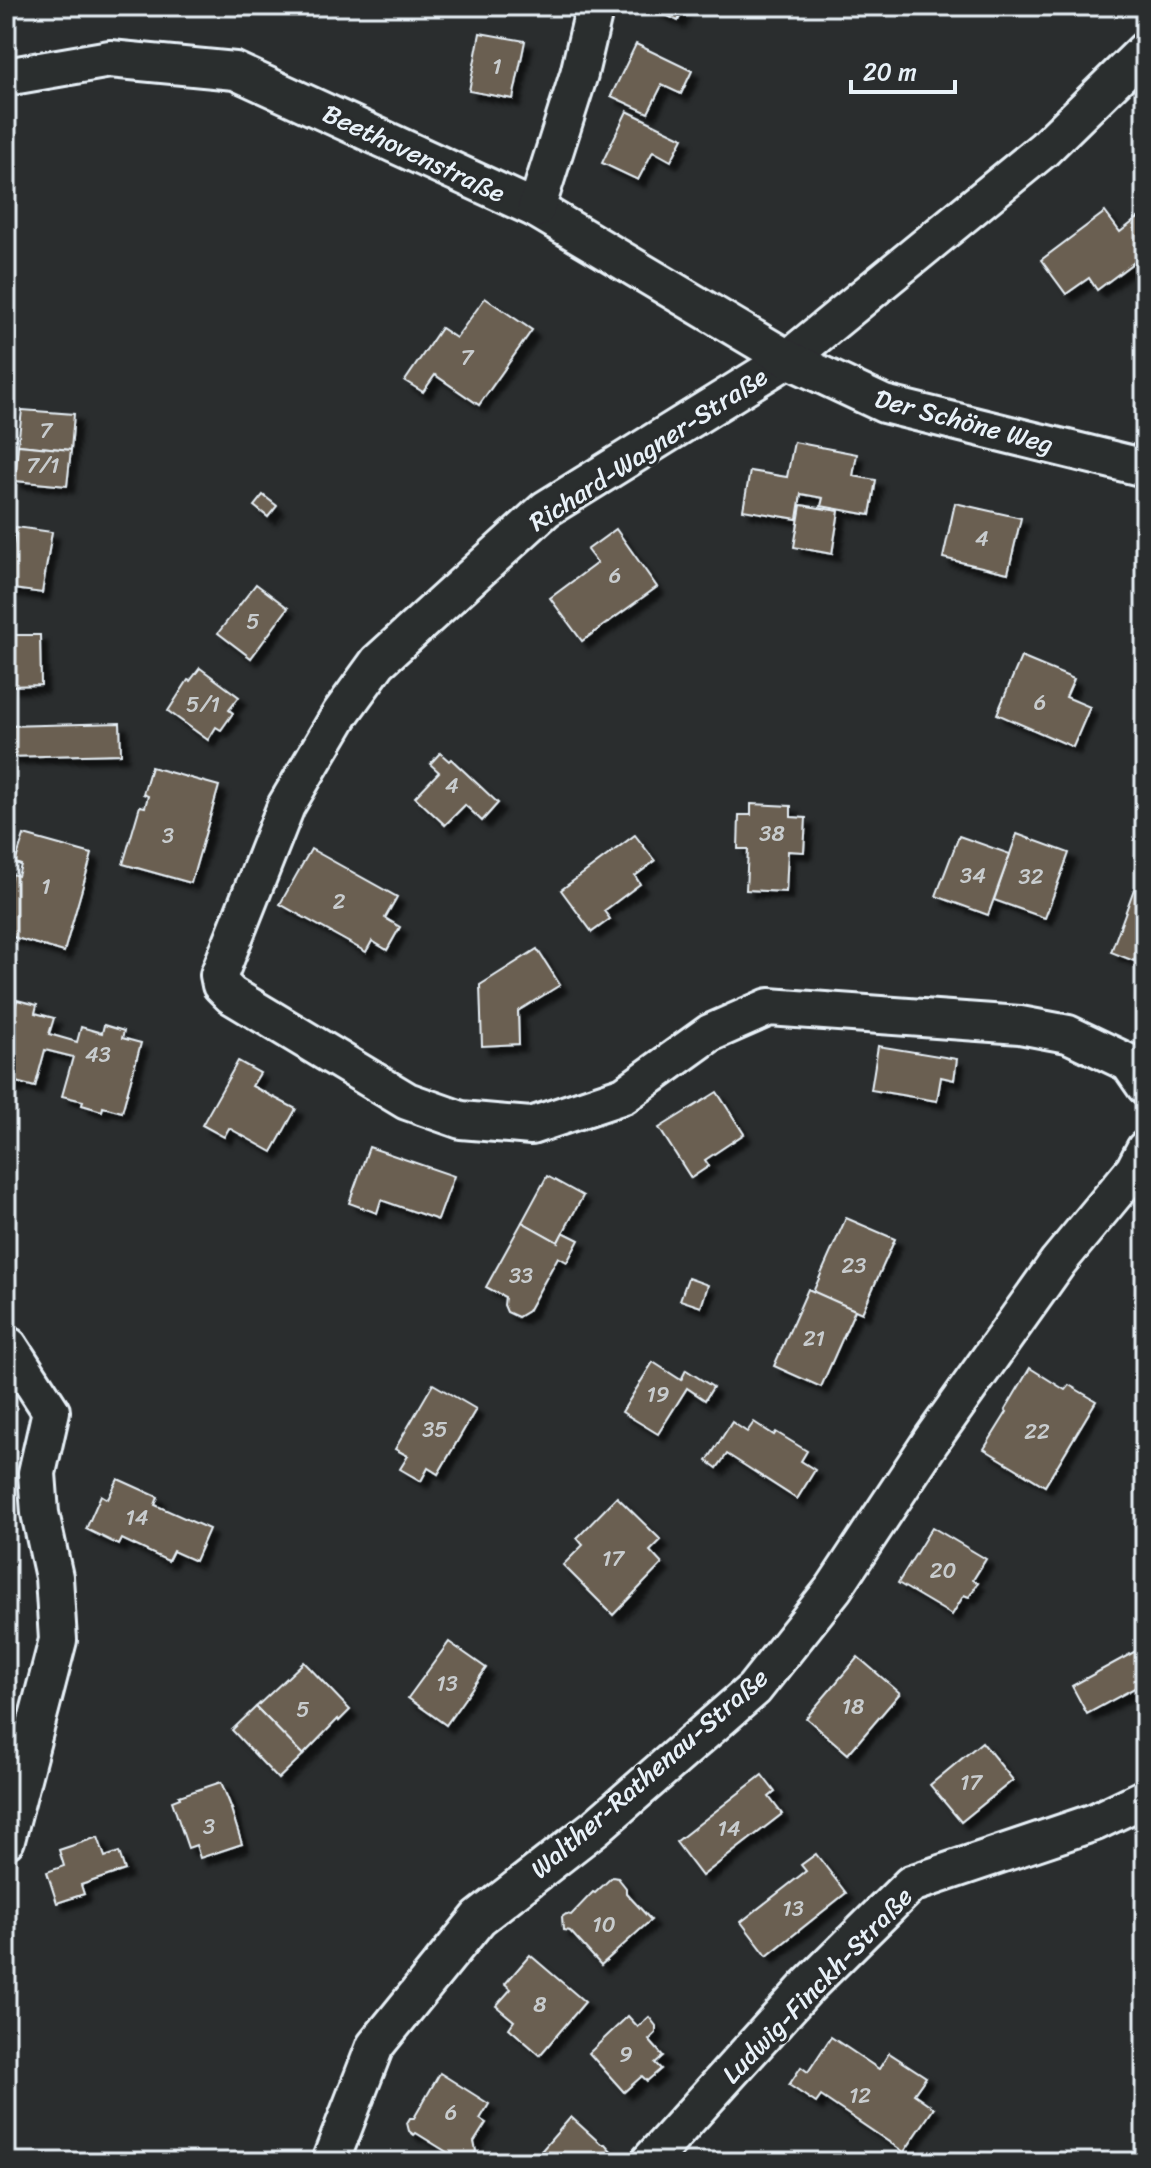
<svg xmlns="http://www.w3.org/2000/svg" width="1151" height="2168" font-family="Sriracha,sans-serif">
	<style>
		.building { fill: #6a5f51; stroke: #e8f1f8; stroke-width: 2; filter: url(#shadow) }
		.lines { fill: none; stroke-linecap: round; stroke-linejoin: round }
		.minor-casing { stroke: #e8f1f8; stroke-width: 42 }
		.minor { stroke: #2a2d2e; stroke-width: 36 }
		.labels { text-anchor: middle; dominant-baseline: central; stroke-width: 6; stroke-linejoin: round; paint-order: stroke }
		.number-label { font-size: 22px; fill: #c8ccce }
		.street-label { font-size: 26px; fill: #e8f1f8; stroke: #2a2d2e }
	</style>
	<defs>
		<filter id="shadow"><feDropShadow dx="7" dy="7" stdDeviation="2" flood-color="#0009"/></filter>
	</defs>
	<rect width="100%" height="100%" fill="#2a2d2e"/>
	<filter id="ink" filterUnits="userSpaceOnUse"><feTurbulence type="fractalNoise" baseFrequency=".0125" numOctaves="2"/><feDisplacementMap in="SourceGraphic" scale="16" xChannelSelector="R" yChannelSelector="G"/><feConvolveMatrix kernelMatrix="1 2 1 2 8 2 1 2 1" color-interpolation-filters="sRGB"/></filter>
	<g filter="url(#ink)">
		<!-- building -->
		<g class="building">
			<path d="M648,6h37l-7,15z"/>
			<path d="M480,33l45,8 -12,58 -44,-8z"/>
			<path d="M636,44l56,27 -11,23 -19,-9 -14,28 -37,-17z"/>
			<path d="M627,111l56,27 -12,23 -18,-10 -15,29 -36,-17z"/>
			<path d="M1105,212l15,20 18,-14 7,9v27l-48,36 -8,-12 -23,16 -25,-34z"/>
			<path d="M485,298l47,32 -53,75 -44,-30 -12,17 -18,-11 36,-53 15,10z"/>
			<path d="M22,410l52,4 -3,36 -53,-5z"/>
			<path d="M794,442l63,12 -4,22 23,4 -6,35 -49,-9 2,-8 -22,-4 -4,25 -54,-9 7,-39 37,6z"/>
			<path d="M18,445l53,5 -4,36 -52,-5z"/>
			<path d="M263,495l14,11 -9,11 -14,-11z"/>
			<path d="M955,503l66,15 -13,55 -65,-15z"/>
			<path d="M801,505l38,6 -7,43 -38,-7z"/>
			<path d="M16,527l36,5 -10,61 -36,-5z"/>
			<path d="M616,529l41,58 -75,54 -32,-43 47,-35 -10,-13z"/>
			<path d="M256,584l32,24 -37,50 -33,-25z"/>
			<path d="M7,635h33l1,50 -32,1z"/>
			<path d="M1021,657l53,22 -8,18 24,10 -17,40 -76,-33z"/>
			<path d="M200,668l39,29 -10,13 4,3 -12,17 -5,-3 -8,13 -40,-29 20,-31 2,1z"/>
			<path d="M120,723l1,31 -115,3v-31z"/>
			<path d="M440,753l9,8 2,-2 47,44 -16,18 -17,-16 -20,20 -30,-28 24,-25 -9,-8z"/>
			<path d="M151,767l68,19 -28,97 -68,-19 17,-58 5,1 3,-11 -5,-2z"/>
			<path d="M751,804l40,2v11l15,1 -2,34 -16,-1 -2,41 -40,-2 2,-41h-10l1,-34h12z"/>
			<path d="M1017,834l52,19 -24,65 -51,-18z"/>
			<path d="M24,835l68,19 -28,98 -58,-17v-39l6,-22 6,2 3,-11 -6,-2z"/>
			<path d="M635,835l20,26 -20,15 5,8 -36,27 6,8 -18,13 -31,-42z"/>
			<path d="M959,836l51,18 -22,61 -52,-19z"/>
			<path d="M311,849l86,48 -12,21 15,9 -13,23 -15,-9 -6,11 -86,-48z"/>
			<path d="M1134,889l11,4v52l-4,-1 -7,17 -23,-9z"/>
			<path d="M537,949l23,36 -42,26 1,33 -37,2 -2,-61z"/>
			<path d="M17,1000l20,5 -2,8 19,5 -5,16 28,8 4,-15 21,6 2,-8 20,6 -2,7 19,5 -19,69 -19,-5 -1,4 -20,-6 1,-4 -21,-5 11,-39 -28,-7 -10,37 -19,-5 -1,4 -9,-3v-78l9,3z"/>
			<path d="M878,1046l79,13 -3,21 -13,-3 -4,24 -66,-11z"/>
			<path d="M238,1061l22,12 -8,13 44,23 -24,43 -43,-24 -5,9 -22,-12z"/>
			<path d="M717,1092l27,42 -39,26 4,6 -18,12 -32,-50z"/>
			<path d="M369,1147l85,29 -16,44 -57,-20 -4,13 -28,-10z"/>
			<path d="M547,1176l36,20 -25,46 -36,-20z"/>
			<path d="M846,1218l49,21 -33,74 -49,-21z"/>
			<path d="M522,1222l36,20 5,-10 16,8 -12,22 -9,-5 -30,54 -10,6 -11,-5 -3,-7 1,-8 -19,-10z"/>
			<path d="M688,1278l20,7 -7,22 -21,-7z"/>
			<path d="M808,1289l47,21 -34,77 -47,-21z"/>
			<path d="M653,1362l28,18 5,-10 27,17 -8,13 -18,-12 -29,46 -36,-22z"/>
			<path d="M1030,1368l35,22 4,-5 27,16 -51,85 -61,-37 23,-37 -2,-2z"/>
			<path d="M433,1384l43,25 -38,65 -10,-6 -7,13 -21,-12 8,-13 -13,-7z"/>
			<path d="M732,1422l15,10 7,-10 20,13 2,-3 31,19 -6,10 14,9 -18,29 -70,-45 -10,14 -10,-7z"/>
			<path d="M118,1479l40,18 -3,8 54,24 -14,32 -22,-10 -5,10 -46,-22 -3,6 -33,-16 15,-34 7,4z"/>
			<path d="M617,1497l44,43 -11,11 12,13 -49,51 -50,-50 20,-20 -6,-7z"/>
			<path d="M932,1527l54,32 -13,21 5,3 -9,14 -5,-2 -12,20 -54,-32z"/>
			<path d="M449,1642l37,26 -40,57 -38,-27z"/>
			<path d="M1145,1646v52l-7,-12 -51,28 -15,-28z"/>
			<path d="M858,1657l42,36 -52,61 -42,-36z"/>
			<path d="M304,1662l46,48 -11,11 -1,-2 -35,36 -47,-48z"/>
			<path d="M256,1707l47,48 -25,24 -46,-49z"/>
			<path d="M982,1742l31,38 -52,42 -31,-37z"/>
			<path d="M762,1775l13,17 -6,5 13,17 -80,62 -26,-34z"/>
			<path d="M221,1782l11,27h-1l11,35 -42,14 -4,-13 -8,3 -16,-47 8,-3 -1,-2z"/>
			<path d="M98,1837l7,20 14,-5 6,18 -44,15 3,9 -27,9 -10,-31 17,-6 -5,-16z"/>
			<path d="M816,1854l30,39 -79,63 -26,-34 65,-51 -5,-6z"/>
			<path d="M612,1877l6,1 8,10v5l25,27 -50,45 -31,-34 -7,-1 -1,-13 4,-3 5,1 22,-23 2,1z"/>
			<path d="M530,1955l55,47 -45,53 -31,-27 5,-7 -18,-15 15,-17 -6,-5z"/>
			<path d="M628,2016l10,11 11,-10 7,9v7l-7,7 14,16 -8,7 6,6 -14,12 -5,-5 -18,16 -35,-39z"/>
			<path d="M831,2037l48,32 10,-16 37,24 -12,17 20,14 -30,44 -83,-56 -5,7 -27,-18 12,-18 7,5z"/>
			<path d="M440,2073l49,31 -9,15 6,4 -12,19 2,9 -6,9 -7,2 -47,-29 -2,2 -5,-4 -2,-8 3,-5h4z"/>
			<path d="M571,2117l30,27h4l7,8v8l-2,2h-71l-4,-4z"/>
		</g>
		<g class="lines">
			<defs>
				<g id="minor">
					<path d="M1145,50l-101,99 -256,210 -242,150 -168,153 -37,51 -55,93 -67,169 2,10 10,10 176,106 54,19 70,6 93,-31 86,-62 59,-26 251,18 48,9 61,29 16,23"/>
					<path d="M6,77l104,-18 125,12 301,138 252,150 96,45 261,64"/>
					<path d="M536,209l43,-135 16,-68"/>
					<path d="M6,1840l52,-200 -4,-63 -14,-64 -3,-40 14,-62 -42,-65"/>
					<path d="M330,2162l45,-116 104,-128 117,-91 158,-138 80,-101 97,-147 127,-179 76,-92 11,-21"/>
					<path d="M649,2162l158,-175 104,-103 184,-62 50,-24"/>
				</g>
			</defs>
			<!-- minor casing -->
			<use href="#minor" class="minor-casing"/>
			<!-- minor -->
			<use href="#minor" class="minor"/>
		</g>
	</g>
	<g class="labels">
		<!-- number labels -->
		<g class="number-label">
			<text x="497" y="66">1</text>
			<text x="467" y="357">7</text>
			<text x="46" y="430">7</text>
			<text x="43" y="465">7/1</text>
			<text x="982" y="538">4</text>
			<text x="615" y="575">6</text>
			<text x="253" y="621">5</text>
			<text x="1040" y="702">6</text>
			<text x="203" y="704">5/1</text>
			<text x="452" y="785">4</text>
			<text x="772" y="833">38</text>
			<text x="168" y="835">3</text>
			<text x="973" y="875">34</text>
			<text x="1031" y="876">32</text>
			<text x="46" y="886">1</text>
			<text x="339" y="901">2</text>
			<text x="98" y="1054">43</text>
			<text x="854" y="1265">23</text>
			<text x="521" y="1275">33</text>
			<text x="814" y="1338">21</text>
			<text x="658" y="1394">19</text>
			<text x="435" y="1429">35</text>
			<text x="1037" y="1431">22</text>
			<text x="137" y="1517">14</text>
			<text x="613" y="1558">17</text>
			<text x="943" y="1570">20</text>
			<text x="447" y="1683">13</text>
			<text x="853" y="1706">18</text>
			<text x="303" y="1709">5</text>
			<text x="971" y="1782">17</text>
			<text x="209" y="1826">3</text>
			<text x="729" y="1828">14</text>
			<text x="793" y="1908">13</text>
			<text x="604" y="1924">10</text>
			<text x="540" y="2004">8</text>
			<text x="626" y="2054">9</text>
			<text x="860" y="2095">12</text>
			<text x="451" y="2112">6</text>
		</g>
		<!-- street labels -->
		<g class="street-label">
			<text transform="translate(414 153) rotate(25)">Beethovenstraße</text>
			<text transform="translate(964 421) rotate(15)">Der Schöne Weg</text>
			<text transform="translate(648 449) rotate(-33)">Richard-Wagner-Straße</text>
			<text transform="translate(649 1773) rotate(-41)">Walther-Rathenau-Straße</text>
			<text transform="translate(817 1985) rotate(-46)">Ludwig-Finckh-Straße</text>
		</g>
	</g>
	<!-- margin -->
	<rect width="1151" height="2168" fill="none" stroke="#2a2d2e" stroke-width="32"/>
	<rect x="16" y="16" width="1119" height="2136" fill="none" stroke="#e8f1f8" stroke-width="3" filter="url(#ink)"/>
	<!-- scale -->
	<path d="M851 80v12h104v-12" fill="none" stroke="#e8f1f8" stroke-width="4"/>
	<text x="863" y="80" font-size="24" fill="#e8f1f8" stroke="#2a2d2e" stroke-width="6" paint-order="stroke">20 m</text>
</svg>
